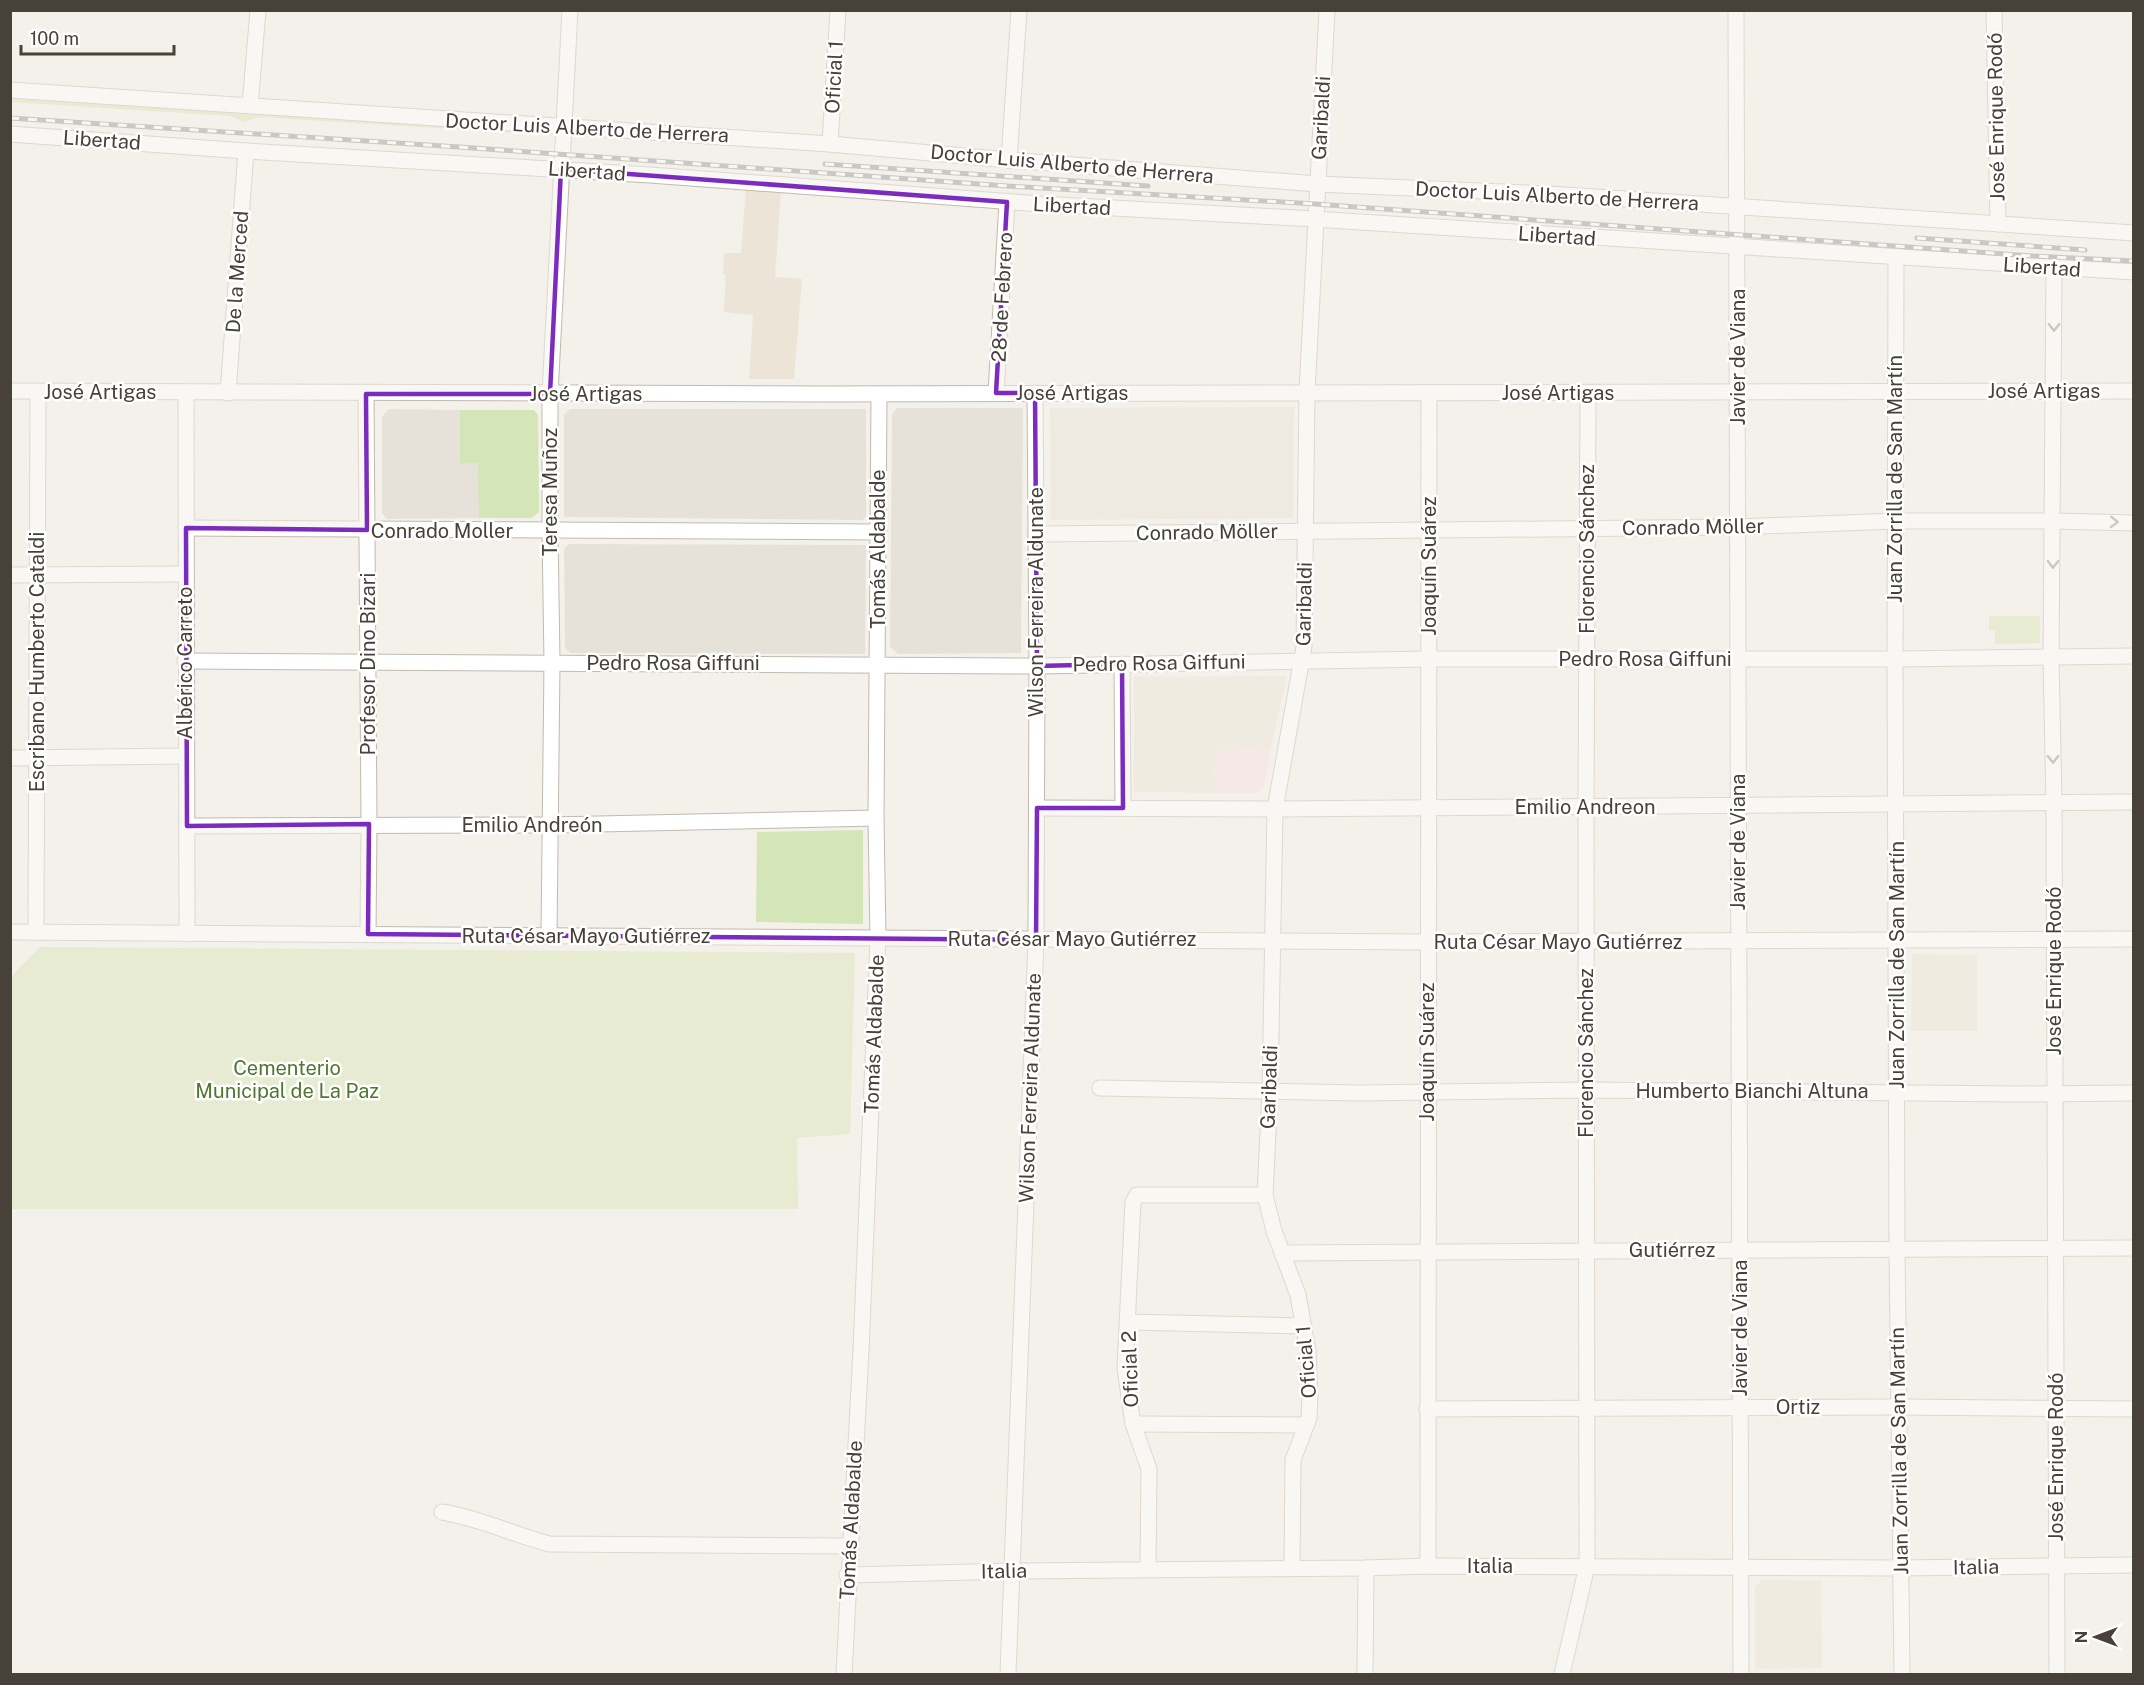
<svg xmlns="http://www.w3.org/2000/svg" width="2144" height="1685" font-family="'Public Sans',sans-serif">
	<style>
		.residential { fill: #e7e2d9 }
		.education { fill: #ece4d6 }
		.medical { fill: #f3e0df }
		.green { fill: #d4e5b7 }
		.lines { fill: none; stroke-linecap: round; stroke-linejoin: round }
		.minor-casing { stroke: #c2bab0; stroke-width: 17 }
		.minor { stroke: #fff; stroke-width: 15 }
		.rail-casing { stroke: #989898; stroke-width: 5 }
		.rail { stroke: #fff; stroke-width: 3; stroke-dasharray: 9; stroke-linecap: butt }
		.oneway { stroke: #9a9692 }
		.marked { fill: none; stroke: #7b2cbf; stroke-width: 4.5; stroke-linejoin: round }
		.labels { text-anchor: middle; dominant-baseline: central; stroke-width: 5; stroke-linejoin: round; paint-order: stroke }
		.street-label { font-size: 20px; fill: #484139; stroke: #fff }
		.park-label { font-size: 20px; fill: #507630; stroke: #fff }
	</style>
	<rect width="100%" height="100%" fill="#f4f0ea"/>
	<!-- residential -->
	<g class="residential">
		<path d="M1294,407l-1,111 -242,2 -1,-112z"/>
		<path d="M897,408h126l-2,245 -123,1 -8,-7 2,-233z"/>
		<path d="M389,409l71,1v52l19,1v55l-92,1 -5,-6v-96z"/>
		<path d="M570,409h296v108l-4,3 -298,-3v-102z"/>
		<path d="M569,544l297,1 -1,109 -295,-1 -5,-5 -1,-99z"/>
	</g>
	<!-- education -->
	<g class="education">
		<path d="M746,187l35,3 -6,87 27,2 -8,100h-45l4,-64 -29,-3 2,-37 -3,-1 1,-21h17z"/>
		<path d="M1287,676l-16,72 -56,1 -1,44 -80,-1v-115z"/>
		<path d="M1912,954l65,1v76h-66z"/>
		<path d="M1762,1580h59l1,88 -67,1v-82z"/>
	</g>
	<!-- medical -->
	<path class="medical" d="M1271,748l-7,39 -7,6h-43l1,-44z"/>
	<!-- green -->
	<g class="green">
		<path d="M10,99l522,27 1,5 -15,2 -259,-16 -14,5 -15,-6 -219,-14z"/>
		<path d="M460,410h74l4,5 1,97 -7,6h-53l-1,-55h-18z"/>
		<path d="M1989,616h51v27l-45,1v-14h-6z"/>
		<path d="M863,830v94l-107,-2 1,-90z"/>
		<path d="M40,947l815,6 -5,181 -53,4 1,71h-787v-232z"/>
	</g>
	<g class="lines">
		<defs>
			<g id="minor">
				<path d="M1736,10l5,1664"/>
				<path d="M1994,10l4,214"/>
				<path d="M10,90l820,54 179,16 308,24 233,10 584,39"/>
				<path d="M250,106l8,-96"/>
				<path d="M10,134l236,17 404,24 391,29 273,15 820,53"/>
				<path d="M830,144l8,-134"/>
				<path d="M1009,160l10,-150"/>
				<path d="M1896,256l-1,403 2,591 5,424"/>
				<path d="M2054,268l-3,390 3,145 3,871"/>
				<path d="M10,391l811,3 1313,-3"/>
				<path d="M186,393l1,541"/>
				<path d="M228,393l18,-242"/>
				<path d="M996,393l11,-191"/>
				<path d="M366,394l3,430 -1,110"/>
				<path d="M186,528l693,4"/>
				<path d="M1036,534l701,-7 158,-6h158l81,2"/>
				<path d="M10,575l175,-1"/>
				<path d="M185,661l852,5 392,-7h466l239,-3"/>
				<path d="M1122,664l1,144"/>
				<path d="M10,758l175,-2"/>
				<path d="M1037,808l238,1 859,-7"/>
				<path d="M187,826l364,-1 325,-7"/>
				<path d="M10,932l1417,10 707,-3"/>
				<path d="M36,932l2,-540"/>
				<path d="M549,937l3,-274 -2,-132v-137l20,-384"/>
				<path d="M1100,1088l259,5 227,-3 433,4 115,-1"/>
				<path d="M1282,1253l852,-5"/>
				<path d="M1128,1322l176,4"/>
				<path d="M1427,1409l471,-2 236,2"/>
				<path d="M1133,1424l173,1"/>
				<path d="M442,1512c37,6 70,22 107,32l300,2"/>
				<path d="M1428,1566l1,-1173"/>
				<path d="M1292,1568l1,-108 16,-42 1,-23 -2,-44 -10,-56 -24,-64 -9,-36 5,-104 5,-282 29,-162 3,-255 20,-382"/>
				<path d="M1148,1569l1,-100 -16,-45 -8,-56 8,-166 4,-7h128"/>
				<path d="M847,1575l166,-4 353,-3 62,-2 472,2 234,-3"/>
				<path d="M844,1674l17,-324 17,-412 -2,-120 3,-424"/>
				<path d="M1008,1674l28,-734 1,-274 -2,-273"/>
				<path d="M1365,1674l1,-106"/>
				<path d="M1562,1674l25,-108 -1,-759 2,-414"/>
			</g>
		</defs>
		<!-- minor casing -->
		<use href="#minor" class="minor-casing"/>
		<!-- minor -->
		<use href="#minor" class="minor"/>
		<defs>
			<g id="rail">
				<path d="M10,118l449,29 548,39 308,18 717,52 102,5"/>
				<path d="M825,164l323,22"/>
				<path d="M1917,238l168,12"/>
			</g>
		</defs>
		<!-- rail casing -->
		<use href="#rail" class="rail-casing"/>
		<!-- rail -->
		<use href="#rail" class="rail"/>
	</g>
	<!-- one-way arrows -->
	<defs><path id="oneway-chevron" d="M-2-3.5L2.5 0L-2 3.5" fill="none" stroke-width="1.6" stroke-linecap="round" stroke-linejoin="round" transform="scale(1.5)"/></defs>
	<g class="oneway">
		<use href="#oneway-chevron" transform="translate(2054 327) rotate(90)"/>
		<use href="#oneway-chevron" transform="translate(2114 522) rotate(2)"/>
		<use href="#oneway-chevron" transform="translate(2053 564) rotate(91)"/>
		<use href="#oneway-chevron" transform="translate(2053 759) rotate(89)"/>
	</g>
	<!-- marked area -->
	<path d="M0 0H2144V1685H0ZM561,169l446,33 -11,191h39l2,273 85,-2 1,144h-86l-1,132 -668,-6 1,-110 -182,2 -1,-298 181,2 -1,-136h184z" fill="#f4f0ea" fill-opacity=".55" fill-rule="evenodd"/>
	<path class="marked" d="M561,169l446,33 -11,191h39l2,273 85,-2 1,144h-86l-1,132 -668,-6 1,-110 -182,2 -1,-298 181,2 -1,-136h184z"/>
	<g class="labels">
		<!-- street labels -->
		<g class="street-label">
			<text transform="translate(834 77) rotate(-87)">Oficial 1</text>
			<text transform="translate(1996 117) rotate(-91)">José Enrique Rodó</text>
			<text transform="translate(1321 118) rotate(-87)">Garibaldi</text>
			<text transform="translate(587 128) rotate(3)">Doctor Luis Alberto de Herrera</text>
			<text transform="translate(102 140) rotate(4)">Libertad</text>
			<text transform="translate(1072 164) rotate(5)">Doctor Luis Alberto de Herrera</text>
			<text transform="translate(587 171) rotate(4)">Libertad</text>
			<text transform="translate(1557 196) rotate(3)">Doctor Luis Alberto de Herrera</text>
			<text transform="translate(1072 206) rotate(3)">Libertad</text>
			<text transform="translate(1557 236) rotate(4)">Libertad</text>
			<text transform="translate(2042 267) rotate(4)">Libertad</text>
			<text transform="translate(237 272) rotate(-86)">De la Merced</text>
			<text transform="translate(1002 297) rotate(-87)">28 de Febrero</text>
			<text transform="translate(1738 357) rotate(-90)">Javier de Viana</text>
			<text x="2044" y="391">José Artigas</text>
			<text x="100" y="392">José Artigas</text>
			<text x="1072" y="393">José Artigas</text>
			<text x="1558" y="393">José Artigas</text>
			<text x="586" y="394">José Artigas</text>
			<text transform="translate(1895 479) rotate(-90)">Juan Zorrilla de San Martín</text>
			<text transform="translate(550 492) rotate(-90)">Teresa Muñoz</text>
			<text transform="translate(1693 527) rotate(-1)">Conrado Möller</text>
			<text x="442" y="531">Conrado Moller</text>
			<text transform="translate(1207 532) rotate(-1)">Conrado Möller</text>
			<text transform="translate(878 549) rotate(-90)">Tomás Aldabalde</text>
			<text transform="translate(1587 549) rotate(-90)">Florencio Sánchez</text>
			<text transform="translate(1429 566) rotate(-90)">Joaquín Suárez</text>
			<text transform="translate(1036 602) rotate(-90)">Wilson Ferreira Aldunate</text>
			<text transform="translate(1304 604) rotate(-89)">Garibaldi</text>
			<text x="1645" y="659">Pedro Rosa Giffuni</text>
			<text transform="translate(37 662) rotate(-90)">Escribano Humberto Cataldi</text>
			<text transform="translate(185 663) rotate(-90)">Albérico Carreto</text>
			<text x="673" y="663">Pedro Rosa Giffuni</text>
			<text transform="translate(1159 663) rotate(-1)">Pedro Rosa Giffuni</text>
			<text transform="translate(368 664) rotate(-90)">Profesor Dino Bizari</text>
			<text x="1585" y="807">Emilio Andreon</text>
			<text x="532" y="825">Emilio Andreón</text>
			<text transform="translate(1738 842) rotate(-90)">Javier de Viana</text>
			<text x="586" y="936">Ruta César Mayo Gutiérrez</text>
			<text x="1072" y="939">Ruta César Mayo Gutiérrez</text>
			<text x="1558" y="942">Ruta César Mayo Gutiérrez</text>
			<text transform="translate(1897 965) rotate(-90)">Juan Zorrilla de San Martín</text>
			<text transform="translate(2054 971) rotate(-90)">José Enrique Rodó</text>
			<text transform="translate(874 1034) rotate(-88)">Tomás Aldabalde</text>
			<text transform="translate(1427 1052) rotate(-90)">Joaquín Suárez</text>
			<text transform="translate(1586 1053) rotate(-90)">Florencio Sánchez</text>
			<text transform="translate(1269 1087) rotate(-88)">Garibaldi</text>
			<text transform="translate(1030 1088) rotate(-88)">Wilson Ferreira Aldunate</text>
			<text x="1752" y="1091">Humberto Bianchi Altuna</text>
			<text x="1672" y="1250">Gutiérrez</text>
			<text transform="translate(1740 1328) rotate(-90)">Javier de Viana</text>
			<text transform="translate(1306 1362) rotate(-95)">Oficial 1</text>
			<text transform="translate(1130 1369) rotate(-92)">Oficial 2</text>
			<text x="1798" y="1407">Ortiz</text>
			<text transform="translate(1899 1451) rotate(-91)">Juan Zorrilla de San Martín</text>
			<text transform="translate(2056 1457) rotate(-90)">José Enrique Rodó</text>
			<text transform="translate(851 1520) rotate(-87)">Tomás Aldabalde</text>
			<text x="1490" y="1566">Italia</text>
			<text transform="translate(1976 1567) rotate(-1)">Italia</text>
			<text transform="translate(1004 1571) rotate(-1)">Italia</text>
		</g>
		<!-- park labels -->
		<g class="park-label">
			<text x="287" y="1068">Cementerio<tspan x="287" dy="23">Municipal de La Paz</tspan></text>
		</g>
	</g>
	<!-- border -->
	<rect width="2144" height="1685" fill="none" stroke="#484139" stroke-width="24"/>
	<!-- north arrow -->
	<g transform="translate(2096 1637) rotate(270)" stroke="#ffffff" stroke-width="4.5" paint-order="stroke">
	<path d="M0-4.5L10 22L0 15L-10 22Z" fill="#484139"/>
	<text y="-9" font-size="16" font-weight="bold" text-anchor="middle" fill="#484139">N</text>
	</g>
	<!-- scale -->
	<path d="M21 45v9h153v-9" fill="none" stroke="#484139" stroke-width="3"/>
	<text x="30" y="45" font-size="18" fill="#484139" stroke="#ffffff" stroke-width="4.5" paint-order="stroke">100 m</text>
</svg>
